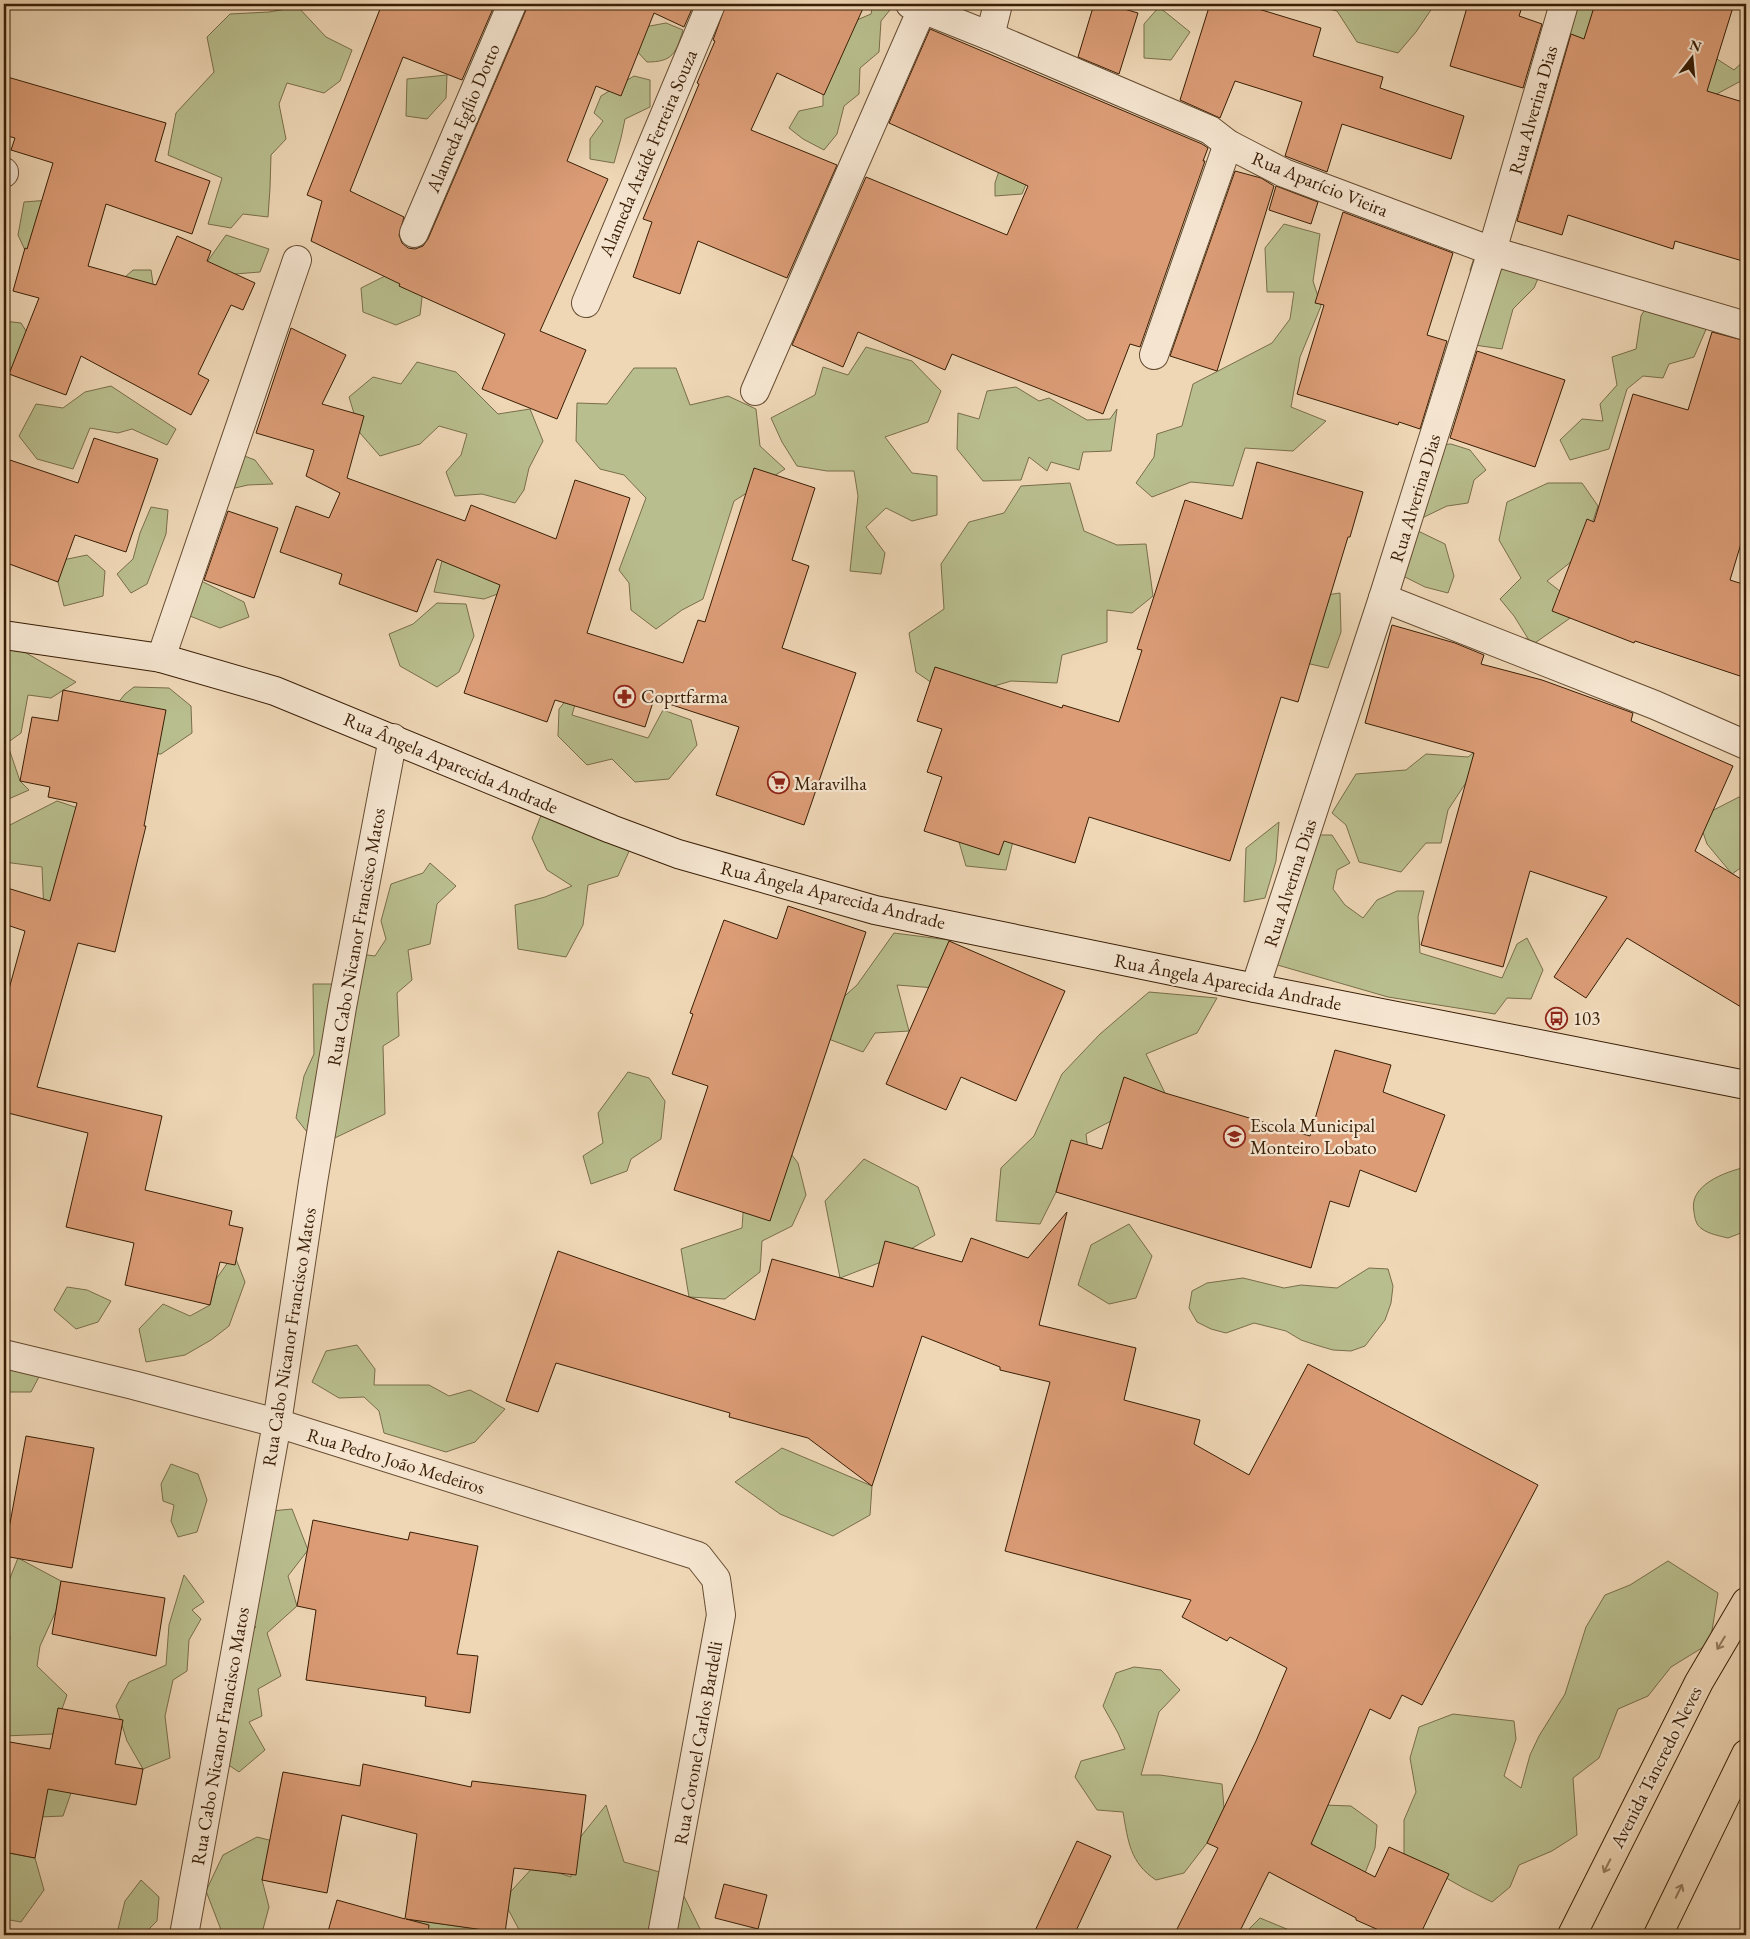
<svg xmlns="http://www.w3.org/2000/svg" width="1750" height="1939" font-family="'EB Garamond',serif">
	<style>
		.green { fill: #b9be8e; stroke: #796e4a }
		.building { fill: #db9c76; stroke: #391e05 }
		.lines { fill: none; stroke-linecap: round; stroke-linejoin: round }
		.street-casing { stroke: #664c31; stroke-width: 30 }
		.secondary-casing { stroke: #391e05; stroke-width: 30 }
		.primary-casing { stroke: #391e05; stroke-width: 30 }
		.street { stroke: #f5e5d0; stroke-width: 28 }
		.secondary { stroke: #f5e5d0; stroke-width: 28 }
		.primary { stroke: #efd7b6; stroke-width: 28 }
		.oneway { stroke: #947a5e }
		.labels { text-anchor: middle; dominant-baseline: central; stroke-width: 4.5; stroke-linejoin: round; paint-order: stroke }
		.street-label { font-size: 19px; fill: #391e05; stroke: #f5e5d0 }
		.poi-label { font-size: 19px; fill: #391e05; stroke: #f5e5d0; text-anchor: start }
	</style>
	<rect width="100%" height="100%" fill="#efd7b6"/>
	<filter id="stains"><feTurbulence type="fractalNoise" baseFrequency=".004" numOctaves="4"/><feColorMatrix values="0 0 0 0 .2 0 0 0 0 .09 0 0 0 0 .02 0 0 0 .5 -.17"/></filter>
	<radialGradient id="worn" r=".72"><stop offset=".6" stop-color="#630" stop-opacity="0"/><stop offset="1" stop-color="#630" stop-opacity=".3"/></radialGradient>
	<!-- green -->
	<g class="green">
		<path d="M873,4l21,1 -13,16 -2,31 -19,16 -1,26 -15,12 -7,28 -13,16 -21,-11 -14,-11 10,-17 24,-5v-25l16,-18 1,-20 12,-21 19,-8z"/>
		<path d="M1308,4h127l-19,28 -18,21 -41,-11 -20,-31z"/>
		<path d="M1567,4h44l-25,49 -32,-14z"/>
		<path d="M298,7l28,30 26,13 -12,31 -16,12 -37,-10 -8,21 7,35 -15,16 -1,33 -2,29 -25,-3 -12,14 -23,-4 14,-46 -54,-23 8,-42 38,-41 -7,-35 23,-23 39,-2z"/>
		<path d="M1159,7l31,25 -19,28 -27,-2v-34z"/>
		<path d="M666,23l17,7c-7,23 -10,32 -36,32l-13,-14 5,-20z"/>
		<path d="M1717,59l17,11 12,-11v23h-7l-39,21 -8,-23z"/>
		<path d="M447,75l-1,23 -19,21 -21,-3 1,-37z"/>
		<path d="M634,76l16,4v27l-25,12 -4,19 -7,25 -24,-4v-20l13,-18 -9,-8 7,-17z"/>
		<path d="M1004,156l31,7 -13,31 -27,2v-13z"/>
		<path d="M49,200l-19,61 -12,-26 6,-33z"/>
		<path d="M1284,224l36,10 -7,47 8,25 -21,51 -9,50 35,14 -33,30 -48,-3 -12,38 -42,-4 -39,15 -16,-14 18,-26 3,-23 25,-8 11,-42 79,-41 18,-24 4,-27h-27l-2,-44z"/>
		<path d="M1482,234l41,11 22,17 -11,26 -21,21 -11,40 -41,-6 -6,-21 21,-32 -6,-20z"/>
		<path d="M226,235l43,14 -9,23 -25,2 -14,16 -16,-25z"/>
		<path d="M133,270h18l5,33 -39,-19z"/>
		<path d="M387,275l36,14 -3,26 -24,10 -33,-13 -2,-24z"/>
		<path d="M1654,294l60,17 -20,46 -25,7 -6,14 -20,-2 -16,13 -18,60 -39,11 -10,-20 22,-21 21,2 -3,-17 17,-19 -5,-28 24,-8 5,-33z"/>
		<path d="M4,321l17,2 19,30 -25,23 -11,-10z"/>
		<path d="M866,347l46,14 29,30 -13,31 -43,15 27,36 25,3v39l-25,6 -26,-13 -20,19 19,26 -4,21 -31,-3 8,-75 -4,-25h-27l-30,-5 -15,-24 -11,-24 44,-23 8,-28 25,8z"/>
		<path d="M417,362l39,10 42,42 32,-5 13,32 -14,27 -5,22 -9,13 -33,-9 -27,2 -9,-24 15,-17 6,-21 -28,-8 -19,18 -40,12 -20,-23 -11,-36 24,-20 28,7z"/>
		<path d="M634,368h42l14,37 38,-9 28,13 4,37 25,23 -51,32 -31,98 -21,11 -26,19 -25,-19 -2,-27 -10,-13 27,-72 -22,-23 -24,-6 -24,-28 1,-38 30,1z"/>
		<path d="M111,386l65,43 -9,16 -35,-16 -14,4 -28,-5 -17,41 -36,-10 -18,-23 17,-32 27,4 22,-16z"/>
		<path d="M1016,387l23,14 10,-3 38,22 23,-1 7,-10 -6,42 -28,1 -4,18 -28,-8 -4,9 -18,-14 -8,23 -38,1 -26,-32 1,-36 21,6 8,-28z"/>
		<path d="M1451,444l19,6 16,20 -12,10 -6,23 -21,3 -25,12 4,-72z"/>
		<path d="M234,452l21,8 18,24 -25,1 -26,6z"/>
		<path d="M1070,483l14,48 33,14 29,-1 7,52 -21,17 -25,-3v32l-45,13 -5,28 -46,-2 -57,17 -38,-26 -7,-39 35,-24 -3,-45 28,-42 35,-9 17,-27z"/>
		<path d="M1548,483h34l16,23 -16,47 -35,28 36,28 -51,36 -18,-29 -14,-17 21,-21 -22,-38 8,-38z"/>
		<path d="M151,507l17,3 -2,24 -19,50 -16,9 -14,-19 16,-15 7,-26z"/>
		<path d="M1416,530l29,14 9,32 -6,17 -23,-6 -40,-20z"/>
		<path d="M444,553l70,35 -30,11 -50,-7z"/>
		<path d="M87,555l18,16 -2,25 -39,10 -11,-44z"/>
		<path d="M195,578l49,24 5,15 -29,11 -35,-14z"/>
		<path d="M1340,593l1,39 -13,36 -31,-7 15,-64z"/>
		<path d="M437,603l29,1 8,32 -15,36 -22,15 -37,-21 -11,-32 24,-10z"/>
		<path d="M4,640l72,42 -25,16 -23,-3 -7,38 -14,10 13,38 9,9 -25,11z"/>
		<path d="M582,680l-10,35 76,23 15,-28 28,10 6,25 -28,34 -34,3 -23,-23 -25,6 -29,-29 1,-27z"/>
		<path d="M134,687l35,1 22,18 1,27 -31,21 -40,-2 -23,-24 27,-34z"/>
		<path d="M1482,746l-15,35 -19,29 -7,33h-15l-25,29 -42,-10 -13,-37 -14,-12 24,-39 50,-4 20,-16 42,3z"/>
		<path d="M1739,797l7,6v61l-14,10 -25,-30 -9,-26z"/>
		<path d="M57,801l39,13 -52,99 -2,-46 -38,-5v-34z"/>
		<path d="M542,813l88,36 -12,27 -30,9 -5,40 -17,32 -48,-8 -3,-44 30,-8 27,-11 -25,-16 -15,-32z"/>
		<path d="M1279,822l-3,39 -11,37 -21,4 2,-54z"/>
		<path d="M986,826l29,7 -9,37 -40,-4 -7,-24z"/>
		<path d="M1310,835h22l18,28 -13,7 -4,19 12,16 18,13 14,-18 20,-9h27l-6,26 2,36 82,25 15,-34 10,-6 16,32 -12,29 -24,-1 -12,16 -107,-17 -114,-33z"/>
		<path d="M430,863l26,23 -19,18 -7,40 -22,6 4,30 -15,13 2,43 -16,10 2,68 -67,32 -22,-28 8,-42 10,-22 -1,-70h34l6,-31 22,3 11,-17 -5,-18 10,-37 32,-11z"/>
		<path d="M894,933l55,7 10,31 -24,17 -38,-3 12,46 -34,2 -12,19 -53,-20 18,-21 29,-26z"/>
		<path d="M1149,992l68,6 -20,35 -51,21 19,39 -79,41 5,43 -30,-4 -5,19 -16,32 -44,-3 5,-53 33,-32 28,-62 38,-40z"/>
		<path d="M628,1072l21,6 16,23 -4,38 -30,20 -4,12 -36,13 -8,-28 20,-13 -5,-30z"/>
		<path d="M782,1142l16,21 8,32 -14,31 -30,15 -2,31 -35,27 -36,-2 -8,-48 61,-21 3,-42z"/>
		<path d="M864,1159l54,28 17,48 -33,19 -62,24 -15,-77z"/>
		<path d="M1746,1167v64l-18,7c-8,-2 -19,-4 -26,-9 -6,-4 -7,-10 -8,-17 -6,-27 31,-40 52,-45z"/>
		<path d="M1129,1224l23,32 -16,42 -27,6 -31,-19 13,-40z"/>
		<path d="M234,1254l11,28 -16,44 -18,14 -26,15 -39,7 -7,-33 24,-25 27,12 20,-11 6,-26z"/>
		<path d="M1369,1268l19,1 5,17 -2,17 -6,17 -20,26 -14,5 -18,-1 -17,-5 -15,-5 -15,-9 -32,-8 -28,10 -15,-4 -14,-7 -8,-14 3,-17 15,-8 36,-5 41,10 17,-3 36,3z"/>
		<path d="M67,1287l20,3 24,11 -13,21 -22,7 -22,-19z"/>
		<path d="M4,1343l37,30 -10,19h-27z"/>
		<path d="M357,1345l18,24 -1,16h55l20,11 21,-6 35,19 -30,33 -29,10 -62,-19 -5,-22 -15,-14 -25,1 -27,-16 14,-31z"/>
		<path d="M782,1448l90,38 -2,29 -37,21 -53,-22 -45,-32z"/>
		<path d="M171,1464l27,10 9,26 -10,32 -19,5 -7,-16 3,-16 -11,-4 -2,-17z"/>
		<path d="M292,1509l16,41 -20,26 9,30 -30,27 14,43 -23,13 4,27 -13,6 16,28 -26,22 -33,-22 17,-94 33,-29 -23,-22 17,-92z"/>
		<path d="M18,1558l43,23 -5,30 -16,35 -3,20 30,29 -14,39 -49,2v-72l6,-26 -6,-29v-16z"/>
		<path d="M1668,1561l50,32 -8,50 -39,24 -23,29 -30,13 -19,49 -26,20 4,57 -25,16 -33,14 -9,22 -18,15 -30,-15 -58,-33v-34l12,-28 -6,-34 9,-31 34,-13 61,7 2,18 -12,37 17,12 9,-33 9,-19 26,-42 21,-67 19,-32 25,-10z"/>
		<path d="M184,1575l20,27 -12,8 9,9 -12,21 -2,31 -14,9 -8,36 5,42 -27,11 -16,-28 -11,-35 13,-24 37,-17 3,-40z"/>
		<path d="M1134,1667l27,3 19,20 -21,22 -18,63h19l62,9 2,24 -17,35 -23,30 -28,7c-26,-17 -28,-39 -33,-68l-26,-2 -22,-33 6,-16 44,-12 -7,-16 -15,-27 13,-33z"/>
		<path d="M35,1767l36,26 -8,23 -47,2 -12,-7v-38z"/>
		<path d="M606,1805l18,57 50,14 29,59h-181l-19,-35 32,-35 36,12 -1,-27z"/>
		<path d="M1324,1805l27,1 26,19 -2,23 -10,25 -52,-28 -12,-20z"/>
		<path d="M257,1837l20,5 -15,38 7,27 -7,26 -5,2h-34l-17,-44 17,-36z"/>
		<path d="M4,1852l31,6 9,32 -23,32 -17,-3z"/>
		<path d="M141,1880l18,17 -2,24 -14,14h-14l-11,-6 7,-28z"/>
		<path d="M1260,1918l34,14v3h-51z"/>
		<path d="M405,1919l75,10 2,6h-79z"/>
	</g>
	<!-- building -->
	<g class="building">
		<path d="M382,4h113l-33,76 -59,-23 -53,134 54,26 -5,18 3,8 6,5 7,1 8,-3 5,-7 98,-229 1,-6h167l-10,23 -30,-14 -33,83 -25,-10 -29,75 41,18 -68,152 46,19 -29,69 -75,-30 23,-55 -106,-48 1,-2 -89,-43 11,-40 -15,-6z"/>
		<path d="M726,4h139l-41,91 -47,-22 -26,57 86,35 -50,113 -89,-37 -18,53 -47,-17 19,-55 -9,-3 56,-135 -2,-1 18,-42 -2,-1z"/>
		<path d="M1094,4h13l31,9 -19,61 -41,-17z"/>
		<path d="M1210,4h32l79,24 -8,28 70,21 -3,11 84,28 -13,43 -109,-35 -15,48 -42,-16 17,-54 -67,-21 -15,37 -40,-18z"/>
		<path d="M1468,4h55l-4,12 23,8 -19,64 -73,-22z"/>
		<path d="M1595,4h139l-27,87 39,12v159l-71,-21 -2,8 -105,-34 -6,20 -45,-14 54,-187 13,5z"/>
		<path d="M930,29l272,115 6,4 -5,13h2l-65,186 -10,-3 -27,70 -151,-60 -7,16 -87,-38 -15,35 -51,-22 74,-168 141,58 21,-49 -139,-63z"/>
		<path d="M4,76l162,47 -11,38 55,20 -18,53 -86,-30 -18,62 68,19 21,-49 34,15 -4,10 48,22 -12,27 -12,-5 -33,69 11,6 -18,35 -110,-59 -15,39 -57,-21 30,-76 -26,-7 12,-43 2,1 26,-86 -42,-13 4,-12 -11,-3z"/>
		<path d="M1235,171l26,7 13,8 -57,185 -47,-15z"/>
		<path d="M1276,186l42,16 -7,22 -42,-14z"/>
		<path d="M1343,212l110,41 -26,82 20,6 -27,88 -21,-7 -1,3 -101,-31 27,-89 -9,-2z"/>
		<path d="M291,328l55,27 -24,49 42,12 -17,62 118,43 6,-16 85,34 19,-59 55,18 -43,135 96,30 15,-43 7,2 49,-154 61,20 -23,72 17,6 -27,82 74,25 -52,152 -88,-30 23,-68 -85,-28 -9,28 -90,-27 -8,22 -83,-29 36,-108 -63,-26 -20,53 -78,-28 3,-10 -62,-22 16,-46 33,12 11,-25 -34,-17 8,-26 -58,-17z"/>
		<path d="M1712,332l34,9v186l-16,53 16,5v93l-111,-37 -1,2 -82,-32 35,-92 7,3 39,-128 55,16z"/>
		<path d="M1477,351l88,29 -30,87 -85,-29z"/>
		<path d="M94,438l64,21 -32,93 -51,-17 -17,47 -54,-20v-104l74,25z"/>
		<path d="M1257,462l106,30 -13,45h-2l-50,165 -17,-5 -51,164 -141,-44 -14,46 -71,-22 -5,14 -75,-24 18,-54 -15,-5 15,-43 -25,-8 18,-54 127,41 1,-3 56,17 23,-72 -5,-1 48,-149 57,19z"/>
		<path d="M228,511l50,17 -24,70 -50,-18z"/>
		<path d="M1392,625l63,18 29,12 -3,9 61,16 91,33 -2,8 102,45 -38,85 51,31v128l-119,-72 -41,60 -32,-21 53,-80 -77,-26 -27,96 -82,-22 53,-192 -109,-30z"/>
		<path d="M63,690l103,20 -22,116h2l-31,126 -37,-9 -41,144 125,29 -17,74 87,21 -3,14 14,3 -8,37 -15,-3 -10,43 -85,-20 9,-42 -68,-16 22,-94 -84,-21v-105l21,-76 -21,-7v-37l46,14 27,-98 -29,-6 2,-10 -30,-6 12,-64 26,4z"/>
		<path d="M788,906l78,26 -96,289 -96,-31 34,-104 -36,-12 21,-60 -3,-1 34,-93 53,19z"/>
		<path d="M949,941l116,50 -49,110 -55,-24 -15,33 -60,-26z"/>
		<path d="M1335,1050l56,15 -8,27 62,23 -29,77 -56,-22 -11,37 -19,-6 -19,67 -255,-76 15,-52 31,9 22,-72 41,16 145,43z"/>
		<path d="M1067,1212l-28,113 97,23 -12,52 76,20 -6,24 55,31 59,-111 230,121 -116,220 -20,-10 -12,24 -20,-10 -59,135 64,33 14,-30 60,27 -29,61h-30l-34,-15v-2l-87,-46 -31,63h-64l44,-87 -11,-5 49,-102 31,-73 -57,-31 -3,4 -45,-24 9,-17 -186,-49 45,-169 -50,-12v-3l-78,-31 -50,150 -64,-48 -79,-21 1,-4 -174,-50 -18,49 -32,-11 52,-150 197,69 17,-61 101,28 12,-46 77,21 9,-24 57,20z"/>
		<path d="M26,1436l68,12 -22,120 -68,-12z"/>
		<path d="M313,1520l95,20 2,-8 68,14 -21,108 21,2 -8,57 -45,-7 1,-9 -120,-17 10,-70 -19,-4z"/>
		<path d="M61,1581l104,17 -9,58 -104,-22z"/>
		<path d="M58,1708l65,12 -8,44 28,5 -7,36 -88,-16 -13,69 -31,-6v-111l46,8z"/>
		<path d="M363,1764l108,23 1,-6 114,14 -10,80 -62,-7 -9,65 -99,-14 23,6 -1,10h-101l10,-35 68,19 12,-85 -75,-19 -15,78 -65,-13 21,-108 77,14z"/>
		<path d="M1077,1841l34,15 -37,79h-41z"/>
		<path d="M724,1884l43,11 -9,34 -43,-11z"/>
	</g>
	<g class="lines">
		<defs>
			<g id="street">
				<path d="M910,4l80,32 220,94 18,14 56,29 208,78 254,75"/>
				<path d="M990,36l8,-32"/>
				<path d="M4,173v-1"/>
				<path d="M414,233l98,-229"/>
				<path d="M586,303l125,-299"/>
				<path d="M1154,355l74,-211"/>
				<path d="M755,391l167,-382"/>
				<path d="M1383,598l272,107 91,40"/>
				<path d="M161,658l136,-398"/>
				<path d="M1255,988l128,-390 109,-347 72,-247"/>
				<path d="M4,1354l129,31 144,38 421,133 18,23 5,36 -59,320"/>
				<path d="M184,1935l93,-512 36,-241 29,-175 51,-269"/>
			</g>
			<path id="secondary" d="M4,635l157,23 114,33 336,138 67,25 197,56 380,78 491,97"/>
			<g id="primary">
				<path d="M1572,1935l127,-253 47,-80"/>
				<path d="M1658,1935l88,-181"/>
			</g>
		</defs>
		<!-- street casing -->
		<use href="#street" class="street-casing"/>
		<!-- secondary casing -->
		<use href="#secondary" class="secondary-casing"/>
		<!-- primary casing -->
		<use href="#primary" class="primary-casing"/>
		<!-- street -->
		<use href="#street" class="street"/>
		<!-- secondary -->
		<use href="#secondary" class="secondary"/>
		<!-- primary -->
		<use href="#primary" class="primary"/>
	</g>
	<!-- one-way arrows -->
	<defs><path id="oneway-shaft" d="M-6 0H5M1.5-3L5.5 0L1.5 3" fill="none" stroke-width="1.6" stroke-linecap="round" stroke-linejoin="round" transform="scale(1.25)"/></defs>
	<g class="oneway">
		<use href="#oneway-shaft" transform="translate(1721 1643) rotate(121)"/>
		<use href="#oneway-shaft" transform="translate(1607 1866) rotate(117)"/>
		<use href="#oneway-shaft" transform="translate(1679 1891) rotate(-64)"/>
	</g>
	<!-- icons -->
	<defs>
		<symbol id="pharmacy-ring" viewBox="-11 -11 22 22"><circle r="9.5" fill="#f5e5d0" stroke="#8f2418" stroke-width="1.5"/><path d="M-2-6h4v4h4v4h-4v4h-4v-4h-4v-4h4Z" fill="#8f2418"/></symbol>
		<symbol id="supermarket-ring" viewBox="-11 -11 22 22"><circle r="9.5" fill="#f5e5d0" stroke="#8f2418" stroke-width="1.5"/><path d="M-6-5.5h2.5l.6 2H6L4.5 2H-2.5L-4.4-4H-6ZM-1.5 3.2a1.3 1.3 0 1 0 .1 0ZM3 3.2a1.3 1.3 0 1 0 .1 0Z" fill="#8f2418"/></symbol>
		<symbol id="bus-ring" viewBox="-11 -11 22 22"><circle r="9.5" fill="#f5e5d0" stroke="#8f2418" stroke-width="1.5"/><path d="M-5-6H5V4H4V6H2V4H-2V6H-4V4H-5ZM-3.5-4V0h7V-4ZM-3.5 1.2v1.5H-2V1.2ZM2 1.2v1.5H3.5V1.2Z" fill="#8f2418"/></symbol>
		<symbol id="school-ring" viewBox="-11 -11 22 22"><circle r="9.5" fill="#f5e5d0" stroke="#8f2418" stroke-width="1.5"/><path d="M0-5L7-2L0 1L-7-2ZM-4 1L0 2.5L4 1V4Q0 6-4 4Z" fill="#8f2418"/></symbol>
	</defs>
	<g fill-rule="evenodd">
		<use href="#pharmacy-ring" x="612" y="684" width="25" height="25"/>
		<use href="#supermarket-ring" x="766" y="770" width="25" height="25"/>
		<use href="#bus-ring" x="1544" y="1006" width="25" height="25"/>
		<use href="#school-ring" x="1222" y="1124" width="25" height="25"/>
	</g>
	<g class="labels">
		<!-- street labels -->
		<g class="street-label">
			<text transform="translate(1533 110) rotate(-74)">Rua Alverina Dias</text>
			<text transform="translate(463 118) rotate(-67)">Alameda Egílio Dotto</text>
			<text transform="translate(648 153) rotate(-67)">Alameda Ataíde Ferreira Souza</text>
			<text transform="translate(1320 184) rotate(22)">Rua Aparício Vieira</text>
			<text transform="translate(1415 498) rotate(-73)">Rua Alverina Dias</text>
			<text transform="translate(451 763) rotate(23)">Rua Ângela Aparecida Andrade</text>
			<text transform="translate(1290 883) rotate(-72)">Rua Alverina Dias</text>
			<text transform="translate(833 895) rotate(14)">Rua Ângela Aparecida Andrade</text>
			<text transform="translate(356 937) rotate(-80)">Rua Cabo Nicanor Francisco Matos</text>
			<text transform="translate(1228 982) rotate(11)">Rua Ângela Aparecida Andrade</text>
			<text transform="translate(289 1337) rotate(-81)">Rua Cabo Nicanor Francisco Matos</text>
			<text transform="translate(396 1461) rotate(17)">Rua Pedro João Medeiros</text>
			<text transform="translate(220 1736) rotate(-80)">Rua Cabo Nicanor Francisco Matos</text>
			<text transform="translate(698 1743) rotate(-80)">Rua Coronel Carlos Bardelli</text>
			<text transform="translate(1656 1767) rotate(-63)">Avenida Tancredo Neves</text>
		</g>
		<!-- poi labels -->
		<g class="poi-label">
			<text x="641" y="696">Coprtfarma</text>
			<text x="794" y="783">Maravilha</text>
			<text x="1573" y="1018">103</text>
			<text x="1250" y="1125">Escola Municipal<tspan x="1250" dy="22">Monteiro Lobato</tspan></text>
		</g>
	</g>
	<!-- margin -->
	<rect width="1750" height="1939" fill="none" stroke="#efd7b6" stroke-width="20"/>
	<rect x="5" y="5" width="1740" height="1929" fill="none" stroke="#391e05" stroke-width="2.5"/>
	<rect x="10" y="10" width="1730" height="1919" fill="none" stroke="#391e05"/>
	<!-- north arrow -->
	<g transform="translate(1692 58) rotate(16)" stroke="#f5e5d0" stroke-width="4" paint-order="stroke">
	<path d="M0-4L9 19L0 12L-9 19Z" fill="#391e05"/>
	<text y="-8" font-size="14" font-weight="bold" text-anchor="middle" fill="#391e05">N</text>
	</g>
	<rect width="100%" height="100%" filter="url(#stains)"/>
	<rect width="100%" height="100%" fill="url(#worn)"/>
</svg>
